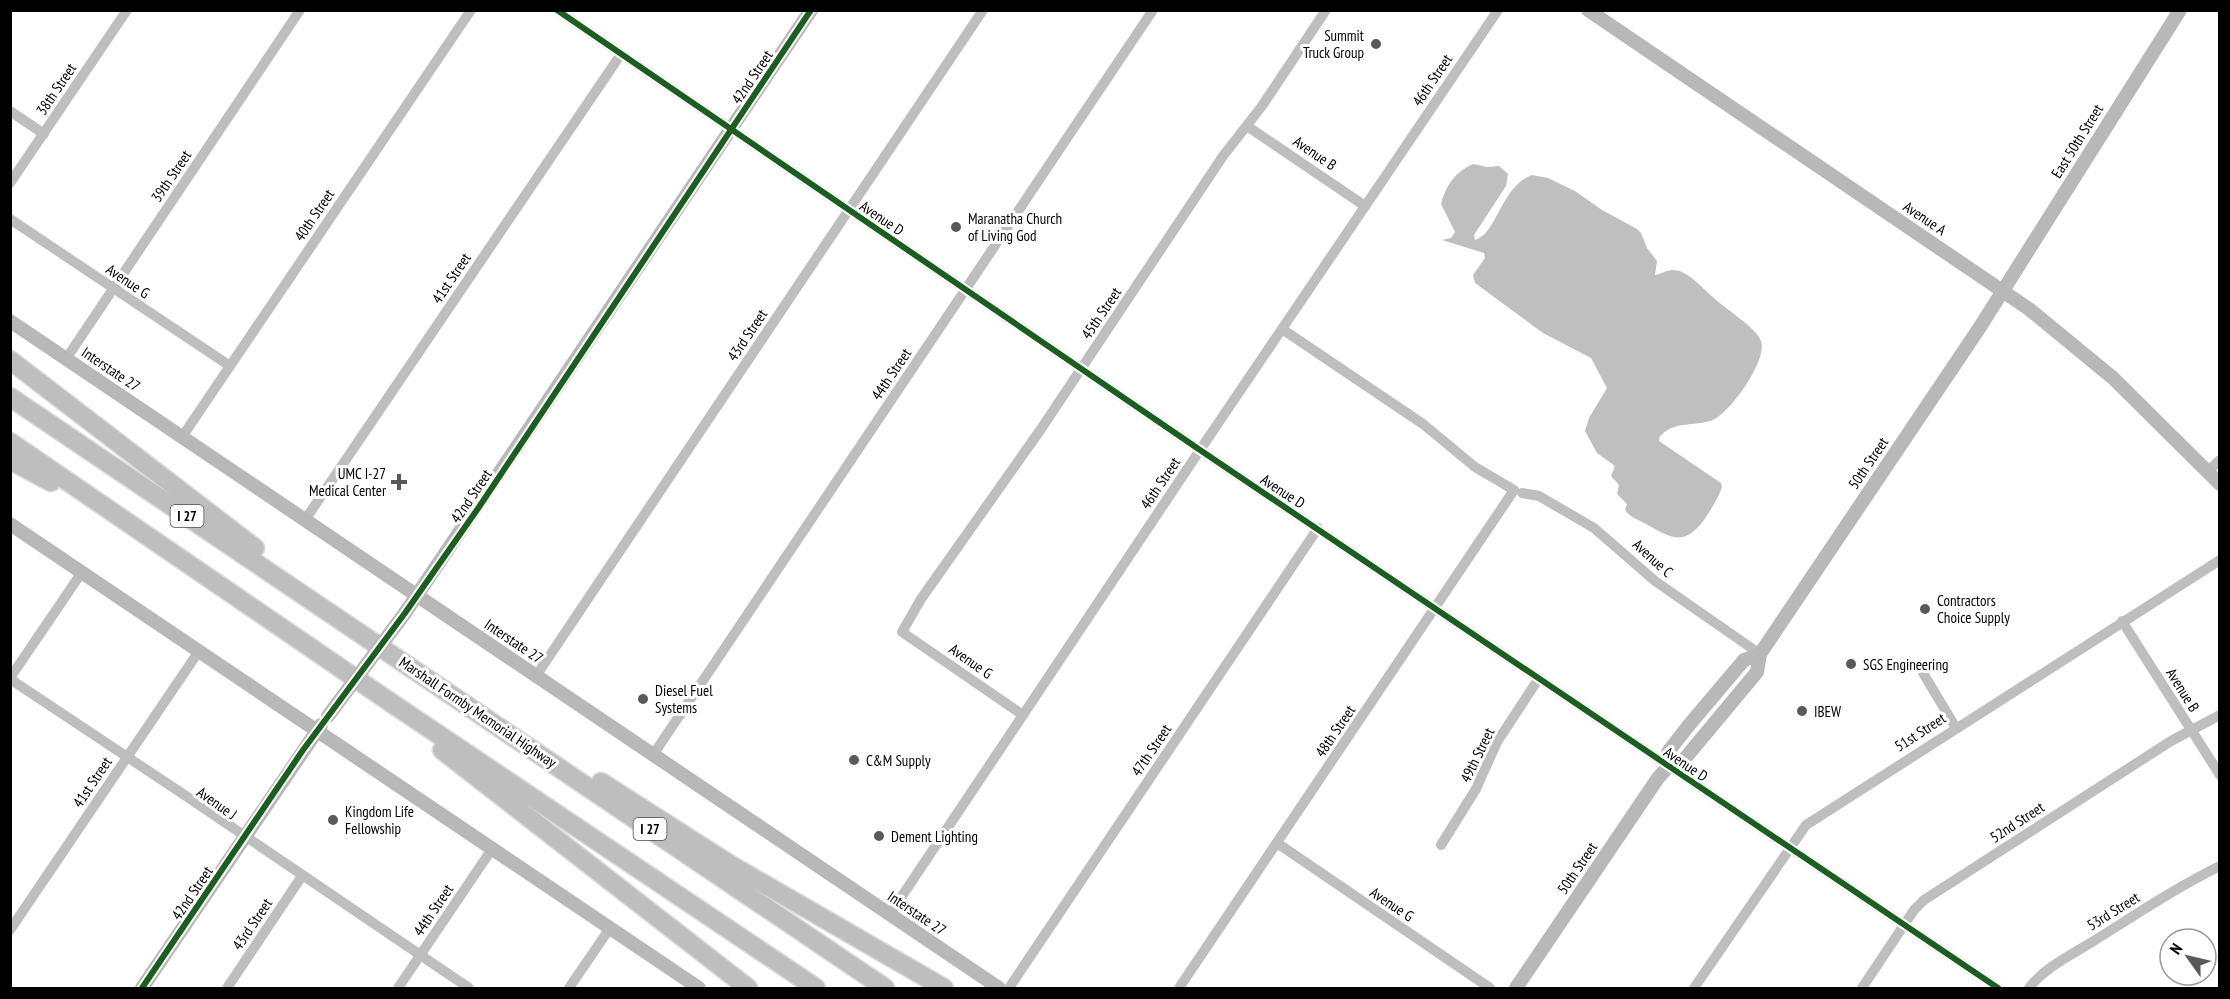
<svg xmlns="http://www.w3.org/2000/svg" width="2230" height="999" font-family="'PT Sans Narrow',sans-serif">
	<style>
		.water { fill: #bfbfbf }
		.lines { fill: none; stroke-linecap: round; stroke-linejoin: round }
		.highway-casing { stroke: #dbdbdb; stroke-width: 21 }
		.street { stroke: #bebebe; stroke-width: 10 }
		.secondary { stroke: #b8b8b8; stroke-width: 14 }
		.highway { stroke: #bebebe; stroke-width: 18 }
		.secondary-bridge { stroke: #b8b8b8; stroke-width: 14 }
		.cycleway-casing { stroke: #fff; stroke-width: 10 }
		.cycleway { stroke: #1b5e20; stroke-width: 6 }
		.poi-dot { fill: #595959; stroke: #fff; stroke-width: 2 }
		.labels { text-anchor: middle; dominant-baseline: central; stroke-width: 6; stroke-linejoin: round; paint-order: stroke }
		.shield { fill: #fff; stroke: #4c4c4c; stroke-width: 1.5 }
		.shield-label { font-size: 14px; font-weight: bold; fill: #000 }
		.poi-label { font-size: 15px; fill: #000; stroke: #fff; text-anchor: start }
		.street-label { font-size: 15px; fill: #000; stroke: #fff }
	</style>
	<rect width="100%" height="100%" fill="#fff"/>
	<!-- water -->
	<path class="water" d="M1473,164l14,3 12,-1 9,8 -2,12 -32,49 1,5c22,-6 26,-54 57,-65l16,3 27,13 27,19 35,19 4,4 6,15 10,13 -2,14c6,-1 12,-5 17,-5 15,-1 31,19 42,28 10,10 43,30 47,43 7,19 -31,72 -48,79 -19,7 -41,0 -54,18v3l62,42 1,4c-4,12 -11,22 -18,33 -21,28 -34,17 -60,3 -7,-4 -14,-6 -19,-13l2,-6 -10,-10 2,-9 -8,-9 4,-10 -18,-13 -12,-22 4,-13 18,-30 -16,-30 -48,-25 -68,-50 -2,-8 12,-17 -1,-5 -42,-13 9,-2 4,-6 -14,-28c5,-19 14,-32 32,-40z"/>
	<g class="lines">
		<defs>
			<g id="highway">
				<path d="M10,360l245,188"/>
				<path d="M10,397l875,591"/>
				<path d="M10,442l380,260 426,286"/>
				<path d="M10,460l41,22"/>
				<path d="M442,750l306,238"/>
				<path d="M601,782l130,83 213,123"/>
			</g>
		</defs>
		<!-- highway casing -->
		<use href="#highway" class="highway-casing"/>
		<!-- street -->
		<g class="street">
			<path d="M557,10l643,440 798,538"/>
			<path d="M10,111l34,23"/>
			<path d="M1247,126l118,80"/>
			<path d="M10,183l117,-173"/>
			<path d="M10,219l220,147"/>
			<path d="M66,359l234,-349"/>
			<path d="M182,437l289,-427"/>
			<path d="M2208,471l12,-11"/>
			<path d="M1522,493l17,3 55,32 61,53 105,73"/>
			<path d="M305,520l316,-466"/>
			<path d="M2122,621l98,154"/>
			<path d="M1923,673l33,55"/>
			<path d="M536,676l447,-666"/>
			<path d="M10,678l72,-106"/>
			<path d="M10,679l176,117 283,192"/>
			<path d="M1023,715l-121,-83 19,-33 120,-170 182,-273 39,-50 64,-96"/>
			<path d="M653,755l500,-745"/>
			<path d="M1277,843l213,145"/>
			<path d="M1441,845l35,-56 21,-47 42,-64"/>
			<path d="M890,914l310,-464 298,-440"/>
			<path d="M10,930l189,-279"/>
			<path d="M227,988l75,-112"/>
			<path d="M398,988l94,-139"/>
			<path d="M569,988l41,-60"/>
			<path d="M1009,988l309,-460"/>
			<path d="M1179,988l335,-498 -39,-23 -52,-43 -141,-95"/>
			<path d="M1694,988l112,-163 414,-265"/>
			<path d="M1862,988l52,-78 10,-10 247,-159 49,-26"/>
			<path d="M2029,988c15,-20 42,-33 63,-46 42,-26 83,-54 128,-76"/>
		</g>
		<!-- secondary -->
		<g class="secondary">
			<path d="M1588,10l441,299 84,69 107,106"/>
			<path d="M10,321l989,667"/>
			<path d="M10,524l689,464"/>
			<path d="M405,613l406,-603"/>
			<path d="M1668,767v-15l21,-27 55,-65 16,-6"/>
			<path d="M142,988l179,-263"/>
			<path d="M1516,988l142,-210 10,-11 14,-5 75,-90 3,-18 220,-327 200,-317"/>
		</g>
		<!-- highway -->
		<use href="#highway" class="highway"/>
		<!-- secondary-bridge -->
		<path class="secondary-bridge" d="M328,716l77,-103"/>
		<defs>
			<g id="cycleway">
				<path d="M557,10l643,440 798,538"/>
				<path d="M142,988l161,-238 102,-137 74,-106 332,-497"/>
			</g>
		</defs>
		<!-- cycleway casing -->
		<use href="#cycleway" class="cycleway-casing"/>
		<!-- cycleway -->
		<use href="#cycleway" class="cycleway"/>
	</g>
	<!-- markers -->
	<g class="poi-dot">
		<circle cx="1376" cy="44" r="6"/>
		<circle cx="956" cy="227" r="6"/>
		<path d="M396 473h6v6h6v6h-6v6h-6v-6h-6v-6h6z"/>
		<circle cx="1925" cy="609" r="6"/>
		<circle cx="1851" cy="664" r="6"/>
		<circle cx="643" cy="699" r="6"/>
		<circle cx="1802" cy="711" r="6"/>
		<circle cx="854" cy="760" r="6"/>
		<circle cx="333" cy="820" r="6"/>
		<circle cx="879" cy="836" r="6"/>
	</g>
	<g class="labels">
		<!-- shield labels -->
		<g class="shield">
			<rect x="170.5" y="505" width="33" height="22" rx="4.5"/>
			<rect x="633.5" y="818" width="33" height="22" rx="4.5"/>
		</g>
		<g class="shield-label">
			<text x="187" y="516">I 27</text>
			<text x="650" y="829">I 27</text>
		</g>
		<!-- poi labels -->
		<g class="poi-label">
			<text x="1364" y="35" text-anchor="end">Summit<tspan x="1364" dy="17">Truck Group</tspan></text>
			<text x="968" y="218">Maranatha Church<tspan x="968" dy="17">of Living God</tspan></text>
			<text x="386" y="473" text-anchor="end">UMC I-27<tspan x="386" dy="17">Medical Center</tspan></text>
			<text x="1937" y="600">Contractors<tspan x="1937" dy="17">Choice Supply</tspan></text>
			<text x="1863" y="664">SGS Engineering</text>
			<text x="655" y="690">Diesel Fuel<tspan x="655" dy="17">Systems</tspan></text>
			<text x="1814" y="711">IBEW</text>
			<text x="866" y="760">C&amp;M Supply</text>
			<text x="345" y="811">Kingdom Life<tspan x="345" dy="17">Fellowship</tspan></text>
			<text x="891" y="836">Dement Lighting</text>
		</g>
		<!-- street labels -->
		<g class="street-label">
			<text transform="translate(752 77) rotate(-56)">42nd Street</text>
			<text transform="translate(1432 80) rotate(-56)">46th Street</text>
			<text transform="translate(56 89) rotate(-56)">38th Street</text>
			<text transform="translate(2077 141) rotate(-58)">East 50th Street</text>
			<text transform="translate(1315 153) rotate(34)">Avenue B</text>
			<text transform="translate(171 176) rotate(-56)">39th Street</text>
			<text transform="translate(314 215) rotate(-56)">40th Street</text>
			<text transform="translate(882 218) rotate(34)">Avenue D</text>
			<text transform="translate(1925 218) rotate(34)">Avenue A</text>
			<text transform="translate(451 278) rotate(-56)">41st Street</text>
			<text transform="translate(128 281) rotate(34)">Avenue G</text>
			<text transform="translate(1101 313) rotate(-56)">45th Street</text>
			<text transform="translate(747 335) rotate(-56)">43rd Street</text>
			<text transform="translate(111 369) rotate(34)">Interstate 27</text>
			<text transform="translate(891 374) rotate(-56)">44th Street</text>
			<text transform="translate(1868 463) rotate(-56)">50th Street</text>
			<text transform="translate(1160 483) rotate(-56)">46th Street</text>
			<text transform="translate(1283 491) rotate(33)">Avenue D</text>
			<text transform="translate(471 496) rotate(-56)">42nd Street</text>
			<text transform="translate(1653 558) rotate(42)">Avenue C</text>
			<text transform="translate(514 641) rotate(34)">Interstate 27</text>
			<text transform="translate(971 661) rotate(35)">Avenue G</text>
			<text transform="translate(2183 690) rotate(58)">Avenue B</text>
			<text transform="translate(478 712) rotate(34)">Marshall Formby Memorial Highway</text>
			<text transform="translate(1335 731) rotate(-56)">48th Street</text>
			<text transform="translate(1920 732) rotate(-33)">51st Street</text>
			<text transform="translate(1151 750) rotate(-56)">47th Street</text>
			<text transform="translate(1477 755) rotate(-64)">49th Street</text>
			<text transform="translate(1686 764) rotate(34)">Avenue D</text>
			<text transform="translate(92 782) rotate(-56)">41st Street</text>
			<text transform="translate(217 803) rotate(35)">Avenue J</text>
			<text transform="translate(2017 822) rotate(-33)">52nd Street</text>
			<text transform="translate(1577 868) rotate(-56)">50th Street</text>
			<text transform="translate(192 893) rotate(-56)">42nd Street</text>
			<text transform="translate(1392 904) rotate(34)">Avenue G</text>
			<text transform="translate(433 910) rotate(-56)">44th Street</text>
			<text transform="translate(2113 911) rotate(-32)">53rd Street</text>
			<text transform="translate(917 913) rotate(34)">Interstate 27</text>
			<text transform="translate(252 924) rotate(-56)">43rd Street</text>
		</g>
	</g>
	<!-- border -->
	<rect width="2230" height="999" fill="none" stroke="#000000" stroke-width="24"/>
	<!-- north arrow -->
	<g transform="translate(2188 957) rotate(304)"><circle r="28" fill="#ffffff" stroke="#999999" stroke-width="1.5"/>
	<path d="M0-4.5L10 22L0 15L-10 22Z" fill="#595959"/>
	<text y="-9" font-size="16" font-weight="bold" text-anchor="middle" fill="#000000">N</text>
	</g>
</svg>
